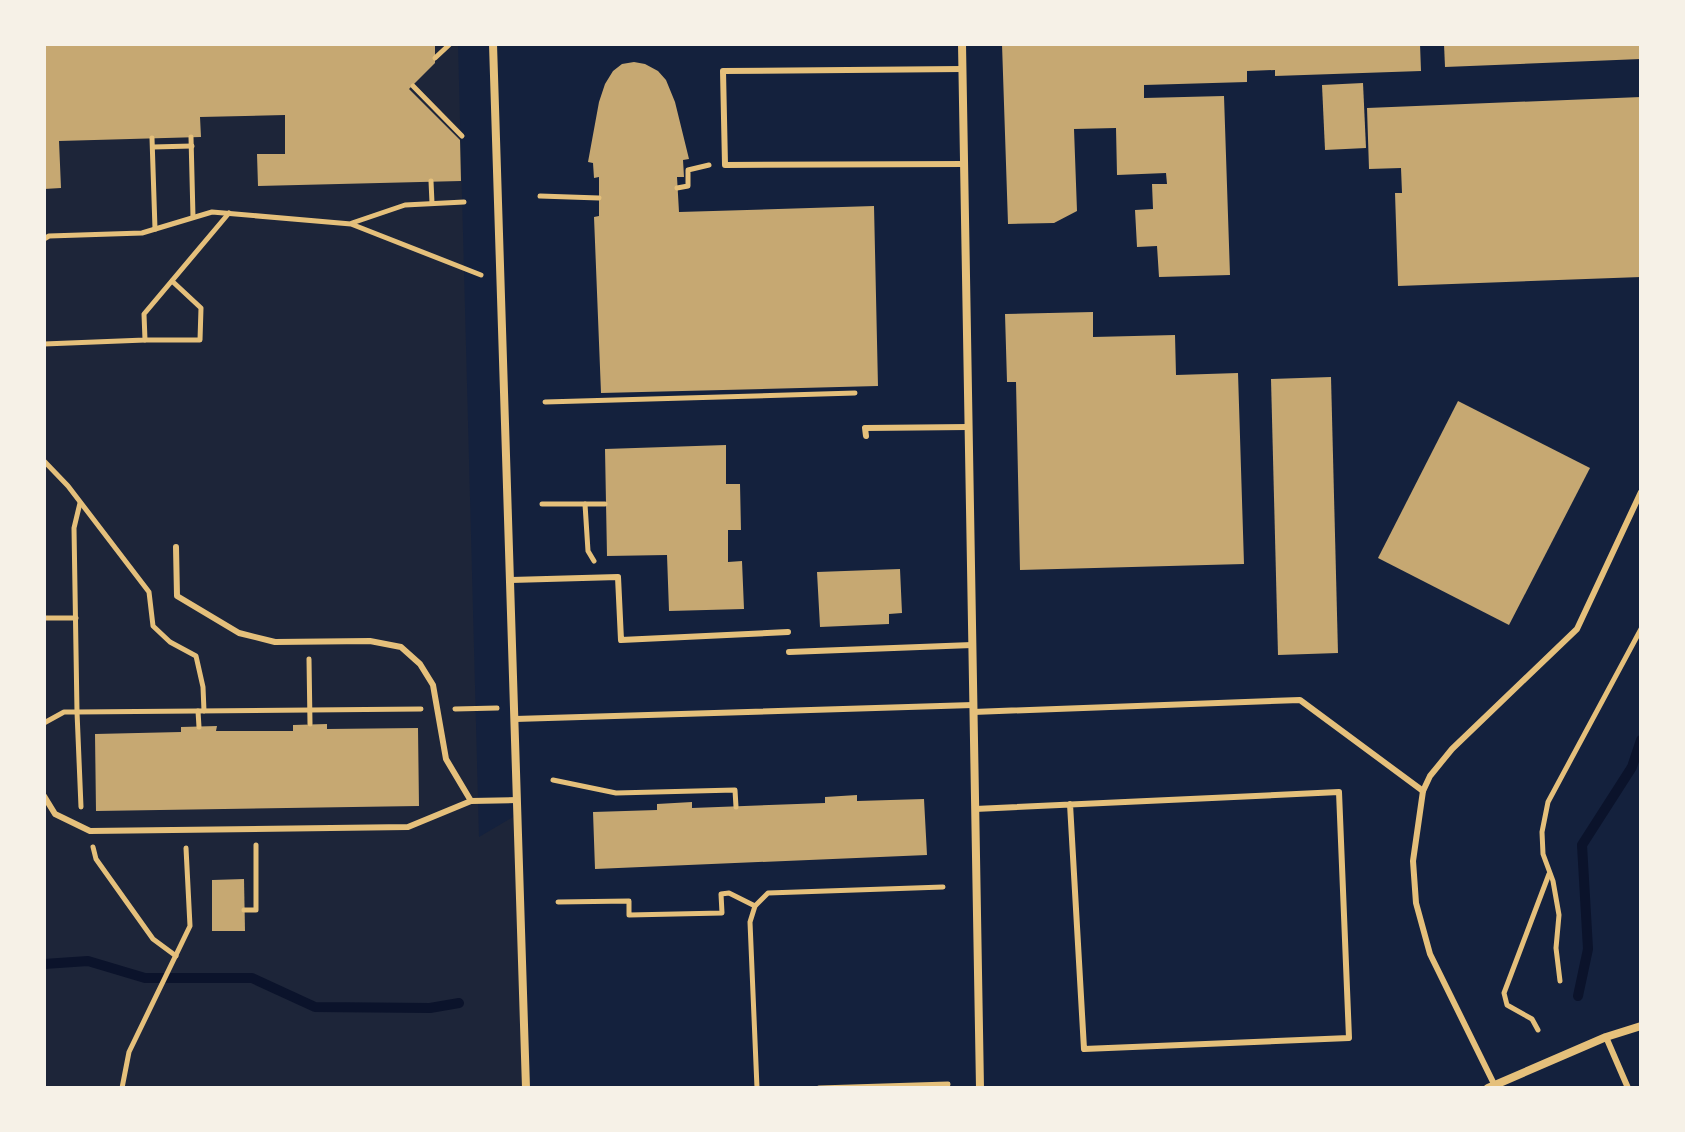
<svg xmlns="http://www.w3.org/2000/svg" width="1685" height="1132" font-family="Barlow,sans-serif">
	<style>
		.green { fill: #1d2539 }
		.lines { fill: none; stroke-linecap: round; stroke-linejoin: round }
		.stream { stroke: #0b132b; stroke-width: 10 }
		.building { fill: #c6a872 }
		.path { stroke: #e5c07b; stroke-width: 5 }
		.service { stroke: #e5c07b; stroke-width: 6 }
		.minor { stroke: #e5c07b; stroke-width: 8 }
	</style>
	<rect width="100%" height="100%" fill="#14213d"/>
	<!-- green -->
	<path class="green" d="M44,44h414l21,793 39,-23 8,274h-482z"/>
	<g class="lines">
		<!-- stream -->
		<g class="stream">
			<path d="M44,964l44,-3 57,17h107l63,29 115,1 29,-5"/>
			<path d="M1578,996l10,-47 -6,-104 50,-78 9,-27"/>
		</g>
	</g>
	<!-- building -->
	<g class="building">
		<path d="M44,44h391v19l-26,26 51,51 1,41 -203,5 -1,-32h28v-39l-85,2 1,20 -142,4 2,47 -17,1z"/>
		<path d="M1002,44h418l1,27 -146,5v-6l-28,1v11l-103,3v13l80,-2 6,179 -71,2 -2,-31 -20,1 -2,-37 18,-1 -1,-25h15l-1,-11 -49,2 -1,-47 -42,1 3,82 -23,12 -46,1z"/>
		<path d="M1444,44h197v15l-196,8z"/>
		<path d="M634,62l11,2 13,7 8,9 9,22 14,57 -6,1 1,17h-7l2,35 195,-6 4,180 -277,7 -7,-176 5,-1v-39l-5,1 -1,-15 -5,-1 11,-60 6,-18 8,-13 9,-7z"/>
		<path d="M1363,83l3,65 -41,2 -3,-65z"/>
		<path d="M1641,97v180l-243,9 -3,-93h7l-1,-25 -32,1 -2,-61z"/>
		<path d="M1093,312v25l82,-2 1,40 62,-2 6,191 -224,6 -4,-188h-9l-2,-68z"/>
		<path d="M1331,377l7,276 -60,2 -7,-276z"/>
		<path d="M1458,401l132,67 -81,157 -131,-67z"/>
		<path d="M726,445v39h14l1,46h-13v32l14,-1 2,48 -75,2 -2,-56 -60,1 -2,-107z"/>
		<path d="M900,569l2,44 -13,1v10l-69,3 -3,-55z"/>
		<path d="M327,724v5l91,-1 1,78 -323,5 -1,-77 86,-2v-5l36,-1 -1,5h77v-6z"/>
		<path d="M857,795v6l67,-2 3,56 -332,14 -2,-57 64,-2v-6l35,-2v6l133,-5v-6z"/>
		<path d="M244,879l1,52h-33v-51z"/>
	</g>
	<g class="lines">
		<!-- path -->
		<g class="path">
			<path d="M435,58l15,-14"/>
			<path d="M413,86l49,50"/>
			<path d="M191,137l2,80"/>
			<path d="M152,138l3,91"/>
			<path d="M153,147l39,-1"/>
			<path d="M431,181l1,22"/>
			<path d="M677,188l11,-2v-16l21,-5"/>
			<path d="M540,196l59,2"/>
			<path d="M352,223l53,-18 59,-3"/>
			<path d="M44,239l5,-3 93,-3 70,-21 139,12 130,51"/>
			<path d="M145,340h55l1,-32 -29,-27"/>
			<path d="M44,344l101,-4 -1,-26 85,-101"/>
			<path d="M545,402l310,-9"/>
			<path d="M44,461l24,25 81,106 4,34 17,16 26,14 7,31 1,24"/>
			<path d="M542,504h63"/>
			<path d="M585,504l3,47 6,10"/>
			<path d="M44,618h32"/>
			<path d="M309,659l1,65"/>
			<path d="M455,709l42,-1"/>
			<path d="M198,711l1,16"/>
			<path d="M44,723l20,-11h13l-3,-184 6,-25"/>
			<path d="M553,780l63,13 119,-3 1,17"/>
			<path d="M81,807l-4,-95 344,-3"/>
			<path d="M93,847l3,12 57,80 23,17"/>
			<path d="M558,902l71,-1v14l93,-2 -1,-19 8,-1 26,13 13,-13 175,-6"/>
			<path d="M755,906l-5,16 7,166"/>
			<path d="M244,910h12v-65"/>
			<path d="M1560,981l-4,-33 3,-33 -6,-34 -10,-27 -1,-22 6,-30 93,-173"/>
			<path d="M1538,1030l-6,-11 -25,-14 -3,-12 45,-119"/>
			<path d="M122,1088l7,-36 61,-126 -4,-78"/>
			<path d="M819,1088l129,-4"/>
		</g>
		<!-- service -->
		<g class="service">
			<path d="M962,69l-239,2 2,94 239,-1"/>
			<path d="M866,436l-1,-8 103,-1"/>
			<path d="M176,547l1,49 62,37 36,9 95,-1 31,6 19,17 13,21 13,74 25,42 46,-1"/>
			<path d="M511,580l107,-3 3,63 167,-8"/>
			<path d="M789,652l183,-7"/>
			<path d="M973,712l327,-12 123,91"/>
			<path d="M515,719l458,-14"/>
			<path d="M44,796l11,18 35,17 318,-4 63,-26"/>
			<path d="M975,809l364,-17 10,246 -265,11 -14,-245"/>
			<path d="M1606,1037l22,51"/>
			<path d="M1494,1084l-64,-130 -14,-51 -3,-42 10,-70 7,-15 22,-27 125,-120 64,-137"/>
		</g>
		<!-- minor -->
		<g class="minor">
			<path d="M493,44l33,1044"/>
			<path d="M962,44l18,1044"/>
			<path d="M1488,1088l118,-51 35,-11"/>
		</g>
	</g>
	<!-- border -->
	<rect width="1685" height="1132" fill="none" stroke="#f6f1e7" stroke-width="92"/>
</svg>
